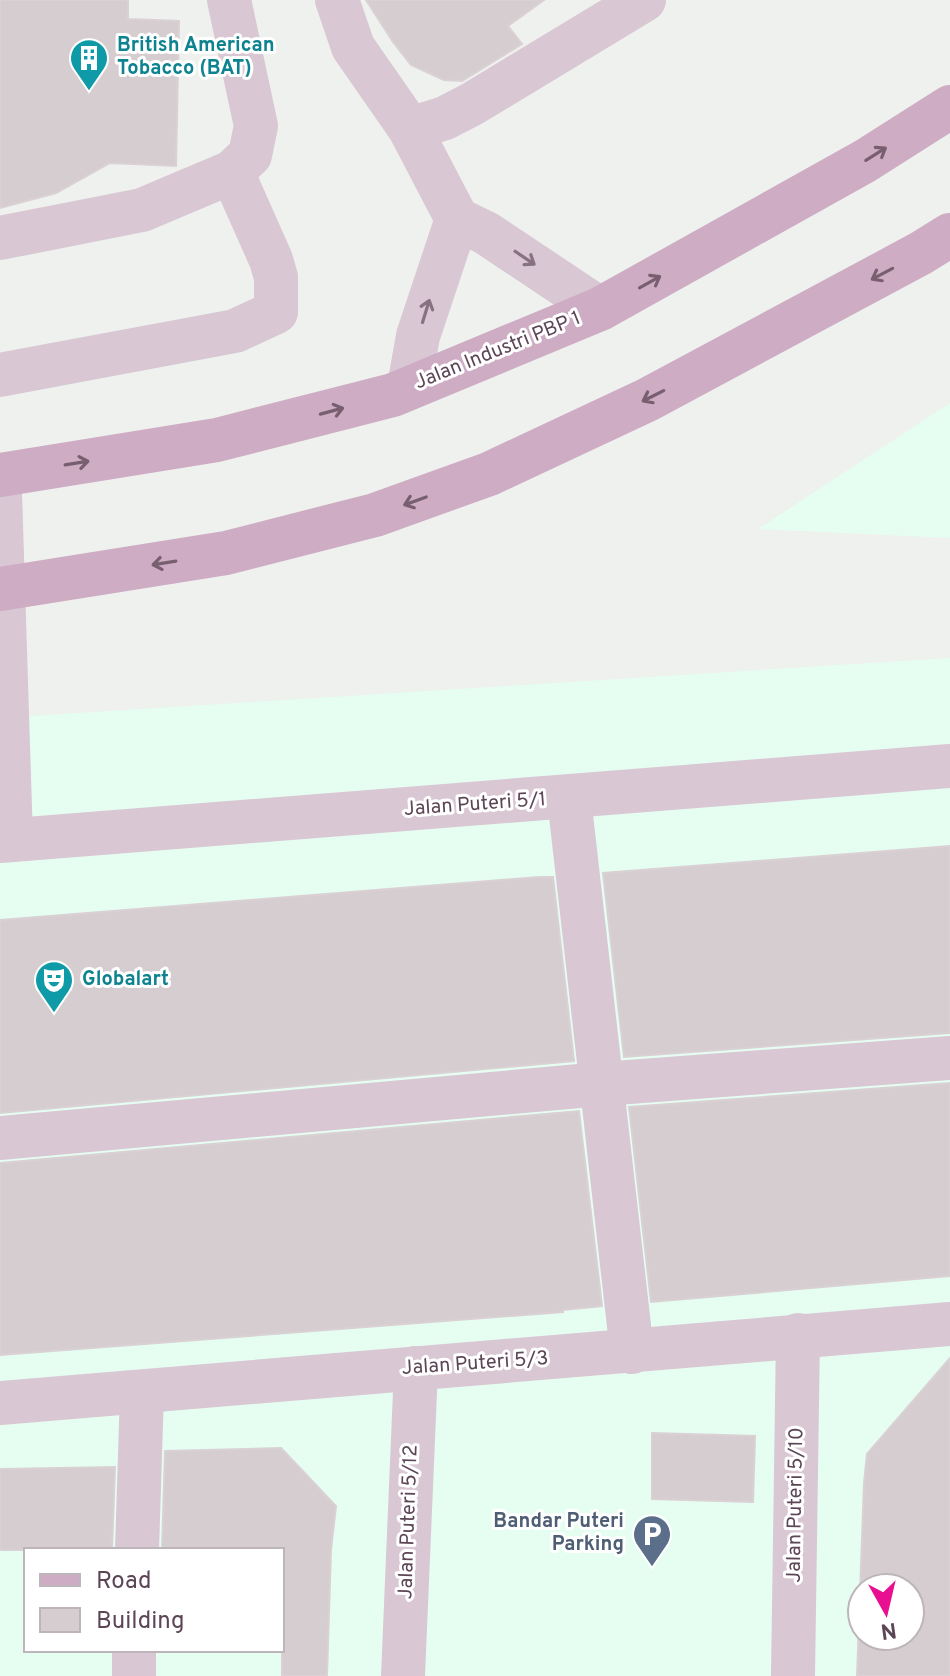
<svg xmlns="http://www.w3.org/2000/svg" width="950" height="1676" font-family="Overpass,sans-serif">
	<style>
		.commercial { fill: #e6fdf2; fill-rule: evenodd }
		.building { fill: #d6cdd1; stroke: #dad1d5; stroke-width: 2; fill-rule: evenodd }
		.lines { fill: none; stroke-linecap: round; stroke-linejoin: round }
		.minor { stroke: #d9c7d3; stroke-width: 44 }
		.major { stroke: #ceacc3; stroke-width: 44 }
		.oneway { stroke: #785f70 }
		.oneway2 { stroke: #887281 }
		.labels { text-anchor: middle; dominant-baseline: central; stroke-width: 6; stroke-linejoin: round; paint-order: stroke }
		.culture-label { font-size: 20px; font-weight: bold; fill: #0d838f; stroke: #fff; text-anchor: start }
		.street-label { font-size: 20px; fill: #5c4555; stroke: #fff }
		.service-label { font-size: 20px; font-weight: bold; fill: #4e5e75; stroke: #fff; text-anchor: end }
	</style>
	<rect width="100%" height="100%" fill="#eef1ee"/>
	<!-- commercial -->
	<g class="commercial">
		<path d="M950,403v135l-192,-9z"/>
		<path d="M950,658v1018h-950v-958zM26,1550h256v100h-256zM862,1588h48v48h-48z"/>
	</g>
	<!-- building -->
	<g class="building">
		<path d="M0,0h128v19l51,2 -3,145 -66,-3 -54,30 -56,15z"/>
		<path d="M366,0h178l-36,26 14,18 -60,37 -18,-1 -33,-15 -18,-23z"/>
		<path d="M950,846v187l-326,24 -21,-184z"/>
		<path d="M539,877h14l21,184 -574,52v-193z"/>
		<path d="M950,1083v193l-299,26 -22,-195z"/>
		<path d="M579,1111l23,195 -39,4v2l-563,43v-192z"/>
		<path d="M950,1358v318h-93l7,-193 3,-29zM862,1588h48v48h-48z"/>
		<path d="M652,1433l103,3 -2,66 -101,-3z"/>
		<path d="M281,1448l55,58 -5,44 -4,126h-45v-126h-120l3,-99z"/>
		<path d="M115,1467l-3,83h-112v-81z"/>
	</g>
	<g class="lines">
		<!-- minor -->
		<g class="minor">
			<path d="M337,0l16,47 57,82 47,90 29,14 114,76"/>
			<path d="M410,129l35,-11 27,-14 172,-104"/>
			<path d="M0,238l142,-28 90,-38 18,-17 6,-29 -27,-126"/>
			<path d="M0,375l235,-44 41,-19v-35l-5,-17 -39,-88"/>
			<path d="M409,387l9,-51 39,-117"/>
			<path d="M0,493l11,347"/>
			<path d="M569,798l63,554"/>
			<path d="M0,841l950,-75"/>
			<path d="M0,1138l602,-54 348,-26"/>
			<path d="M0,1403l950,-79"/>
			<path d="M137,1550l5,-158"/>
			<path d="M134,1676v-26"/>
			<path d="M403,1676l13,-308"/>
			<path d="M793,1676l5,-341"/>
		</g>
		<!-- major -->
		<g class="major">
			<path d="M0,475l217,-35 176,-45 207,-86 265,-148 85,-54"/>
			<path d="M0,589l226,-36 149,-38 114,-41 158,-74 274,-147 29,-18"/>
		</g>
	</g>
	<!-- one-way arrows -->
	<defs><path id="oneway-shaft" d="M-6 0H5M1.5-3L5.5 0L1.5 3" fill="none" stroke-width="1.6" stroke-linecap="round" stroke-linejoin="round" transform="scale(2)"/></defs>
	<g class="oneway">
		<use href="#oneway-shaft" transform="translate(876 154) rotate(-32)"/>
		<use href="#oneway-shaft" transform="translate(882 274) rotate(152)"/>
		<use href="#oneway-shaft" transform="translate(650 282) rotate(-29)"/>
		<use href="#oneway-shaft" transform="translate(653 396) rotate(153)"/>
		<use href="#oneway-shaft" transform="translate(332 411) rotate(-15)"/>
		<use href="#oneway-shaft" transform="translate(77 463) rotate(-9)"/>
		<use href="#oneway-shaft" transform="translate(415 501) rotate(160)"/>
		<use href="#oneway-shaft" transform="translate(164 563) rotate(171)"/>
	</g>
	<g class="oneway2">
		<use href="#oneway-shaft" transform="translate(525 258) rotate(34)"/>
		<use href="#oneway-shaft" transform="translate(426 311) rotate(-73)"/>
	</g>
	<!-- icons -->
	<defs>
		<symbol id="building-pin" viewBox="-11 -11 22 30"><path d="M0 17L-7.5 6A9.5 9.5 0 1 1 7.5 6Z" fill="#0f9aa8" stroke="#fff"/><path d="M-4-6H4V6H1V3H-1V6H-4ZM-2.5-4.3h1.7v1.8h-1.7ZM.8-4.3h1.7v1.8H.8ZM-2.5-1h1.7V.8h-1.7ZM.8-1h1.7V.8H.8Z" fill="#fff"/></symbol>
		<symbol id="theatre-pin" viewBox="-11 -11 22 30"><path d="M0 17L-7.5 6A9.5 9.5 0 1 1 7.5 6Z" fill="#0f9aa8" stroke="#fff"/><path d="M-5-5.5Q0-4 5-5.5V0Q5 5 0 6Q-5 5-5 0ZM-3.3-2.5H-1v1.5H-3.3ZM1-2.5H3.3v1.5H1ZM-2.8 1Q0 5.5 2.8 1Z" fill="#fff"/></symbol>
		<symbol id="parking-pin" viewBox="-11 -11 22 30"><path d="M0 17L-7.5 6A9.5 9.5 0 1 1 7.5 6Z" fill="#5c6f8a" stroke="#fff"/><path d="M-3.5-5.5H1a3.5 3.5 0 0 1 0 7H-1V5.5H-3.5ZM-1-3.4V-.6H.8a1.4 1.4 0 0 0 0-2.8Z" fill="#fff"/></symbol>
	</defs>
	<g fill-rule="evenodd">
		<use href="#building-pin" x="67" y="36" width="44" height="60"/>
		<use href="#theatre-pin" x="32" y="958" width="44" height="60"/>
		<use href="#parking-pin" x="630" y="1512" width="44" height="60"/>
	</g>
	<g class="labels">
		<!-- culture labels -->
		<g class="culture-label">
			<text x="117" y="46">British American<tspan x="117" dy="23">Tobacco (BAT)</tspan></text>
			<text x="82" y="980">Globalart</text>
		</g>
		<!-- street labels -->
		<g class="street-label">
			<text transform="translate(498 351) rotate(-22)">Jalan Industri PBP 1</text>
			<text transform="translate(475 805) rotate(-4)">Jalan Puteri 5/1</text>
			<text transform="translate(475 1364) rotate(-4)">Jalan Puteri 5/3</text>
			<text transform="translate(796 1505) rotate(-89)">Jalan Puteri 5/10</text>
			<text transform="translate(409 1522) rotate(-88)">Jalan Puteri 5/12</text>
		</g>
		<!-- service labels -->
		<g class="service-label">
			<text x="624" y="1522">Bandar Puteri<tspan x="624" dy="23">Parking</tspan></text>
		</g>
	</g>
	<!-- legend -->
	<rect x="24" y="1548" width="260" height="104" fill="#ffffff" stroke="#beb5bb" stroke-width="2"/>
	<rect x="40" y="1574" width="40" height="12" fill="#ceacc3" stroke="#beb5bb" stroke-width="2"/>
	<text x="96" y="1588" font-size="24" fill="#5c4555">Road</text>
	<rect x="40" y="1608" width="40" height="24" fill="#d6cdd1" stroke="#beb5bb" stroke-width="2"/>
	<text x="96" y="1628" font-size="24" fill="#5c4555">Building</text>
	<!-- north arrow -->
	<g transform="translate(886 1612) rotate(172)"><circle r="38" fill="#ffffff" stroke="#beb5bb" stroke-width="2"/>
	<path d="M0-6L14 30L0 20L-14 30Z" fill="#e81091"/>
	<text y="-12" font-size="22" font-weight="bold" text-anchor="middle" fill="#5c4555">N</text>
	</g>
</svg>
